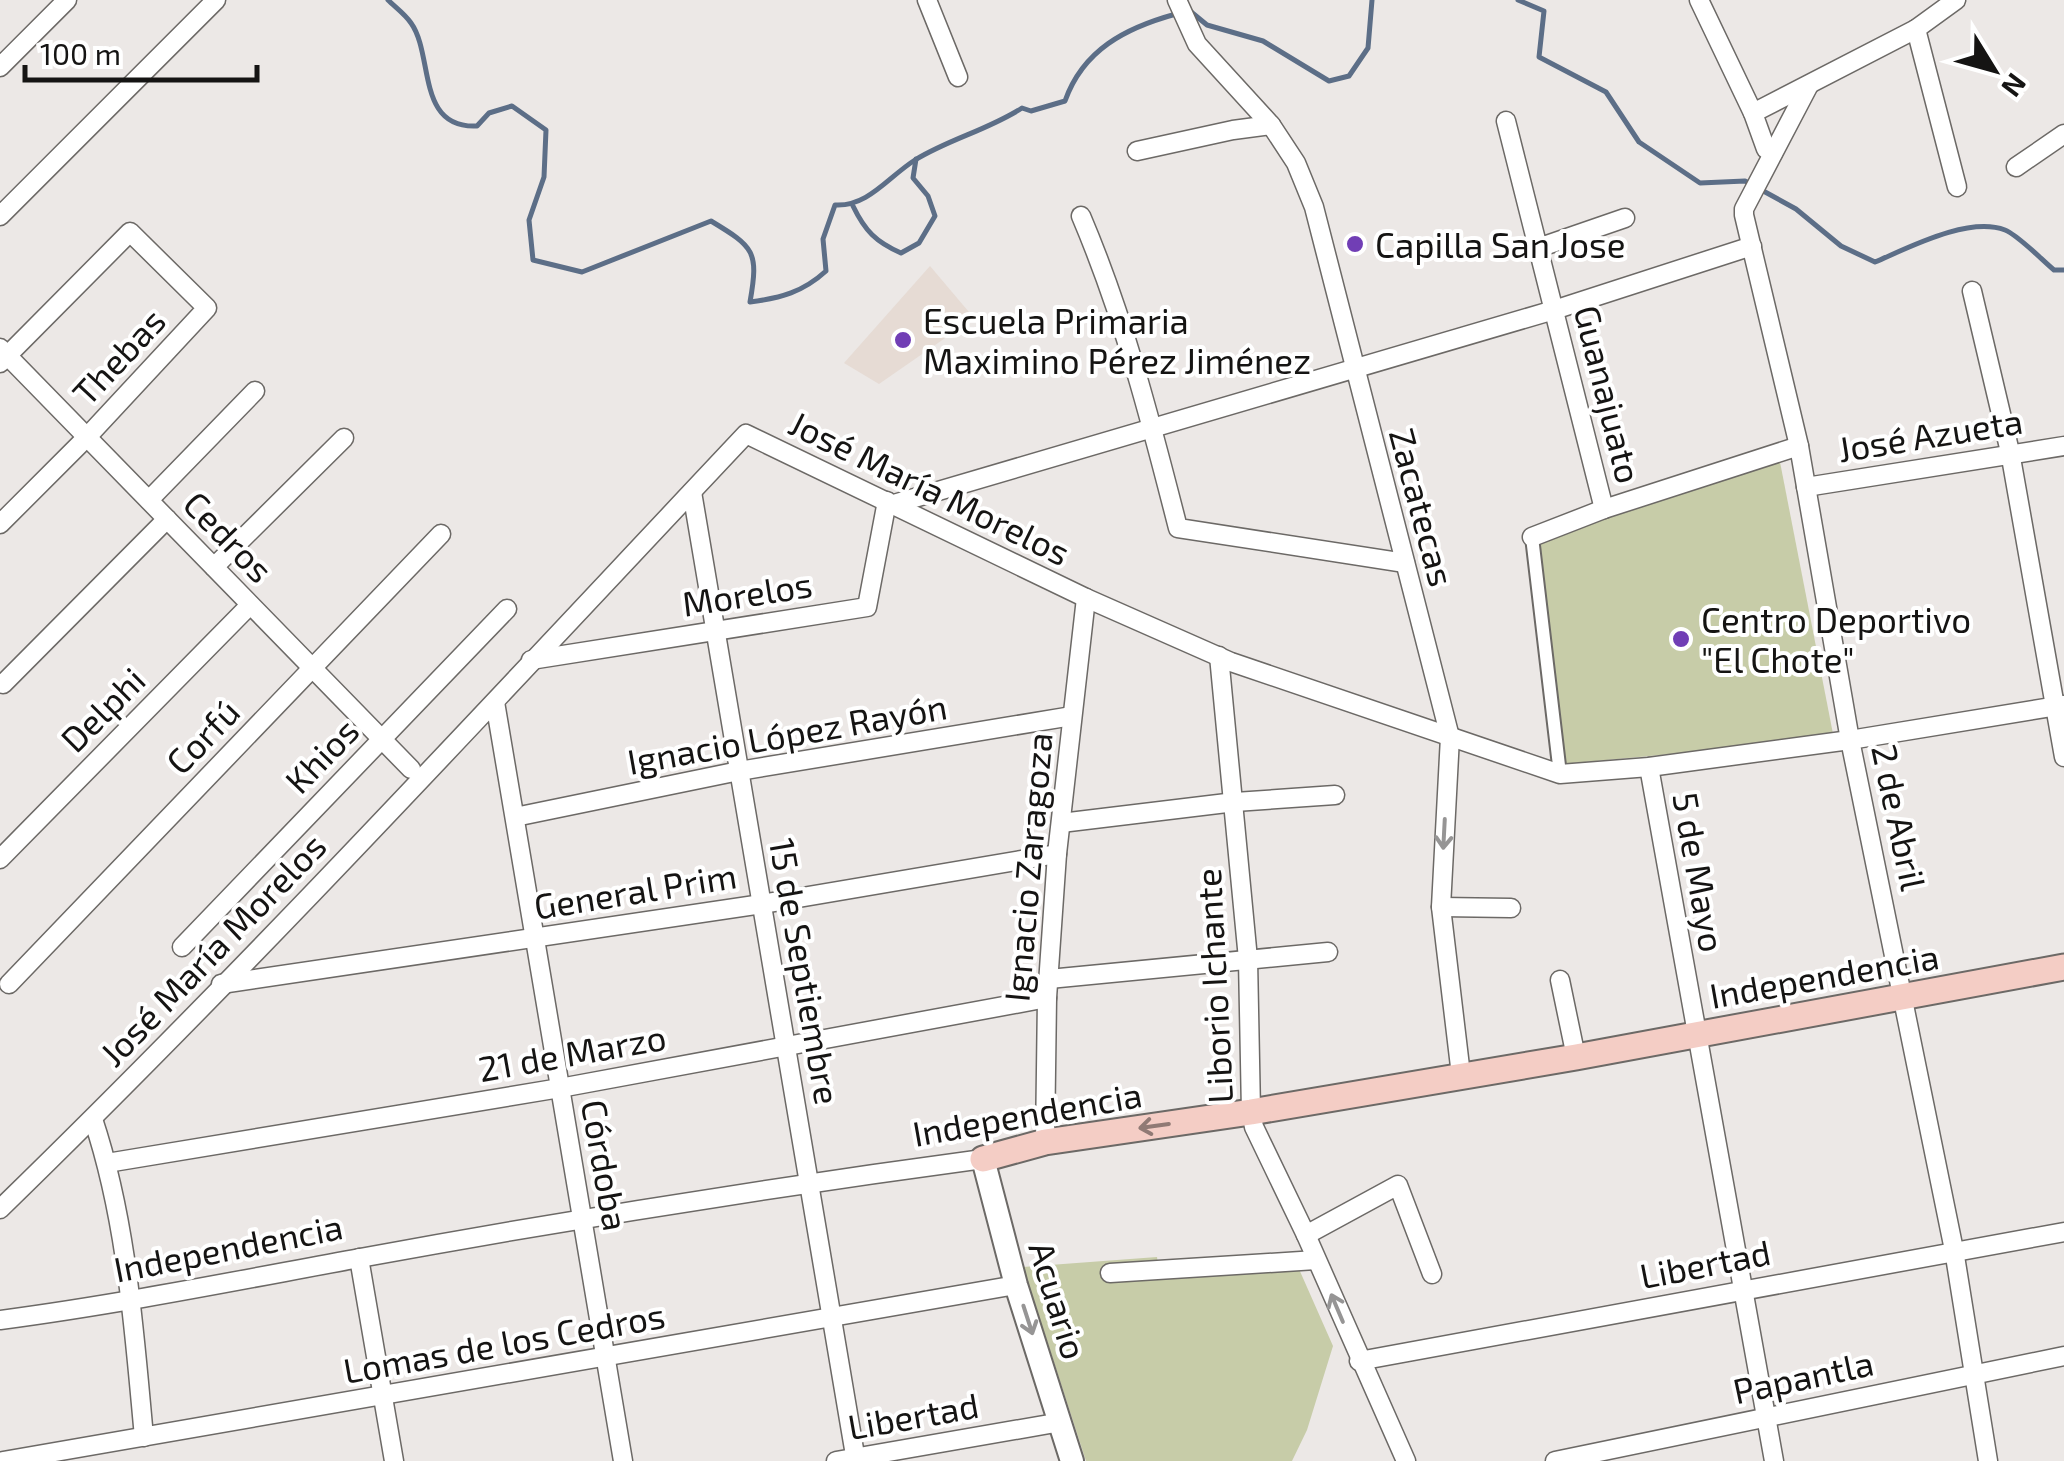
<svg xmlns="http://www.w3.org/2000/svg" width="2064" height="1461" font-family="'Exo 2',sans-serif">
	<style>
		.built { fill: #e6dbd4 }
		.green { fill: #c7cca8 }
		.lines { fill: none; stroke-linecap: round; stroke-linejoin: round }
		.stream { stroke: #5c6e87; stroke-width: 5 }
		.pedestrian-casing { stroke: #6c6966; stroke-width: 16 }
		.minor-casing { stroke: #6c6966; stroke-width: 21 }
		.tertiary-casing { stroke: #6c6966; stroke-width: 26 }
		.secondary-casing { stroke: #6c6966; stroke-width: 29 }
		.pedestrian { stroke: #fff; stroke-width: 12 }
		.minor { stroke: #fff; stroke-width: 18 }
		.tertiary { stroke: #fff; stroke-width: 22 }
		.secondary { stroke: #f4cdc5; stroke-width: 25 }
		.oneway { stroke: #969595 }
		.oneway2 { stroke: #907a75 }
		.poi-dot { fill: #713eb5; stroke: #fff; stroke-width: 4 }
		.labels { text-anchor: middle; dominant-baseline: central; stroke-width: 8; stroke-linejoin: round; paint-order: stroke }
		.poi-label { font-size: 35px; fill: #151413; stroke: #fff; text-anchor: start }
		.street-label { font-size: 35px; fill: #151413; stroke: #fff }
	</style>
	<rect width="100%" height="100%" fill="#ece8e6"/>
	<!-- built -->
	<path class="built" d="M930,266l44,52 -95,66 -35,-21z"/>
	<!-- green -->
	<g class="green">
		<path d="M1780,462l54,277 -271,25 -27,-224z"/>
		<path d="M1157,1257l2,15 136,-12 38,86 -26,84 -15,31h-206l-63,-194z"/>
	</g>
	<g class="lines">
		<!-- stream -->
		<g class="stream">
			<path d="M388,0c7,7 17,14 23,23 23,32 5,106 66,103l12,-13 23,-7 34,24 -2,47 -15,43 4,40 49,12 129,-51c43,26 48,30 39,81 31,-4 53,-10 76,-31l-3,-32 12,-34c33,2 53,-28 80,-45 34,-21 73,-30 107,-52l9,3 34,-10c18,-51 60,-73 111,-87"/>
			<path d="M1518,0l26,11 -5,46 67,35 33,50 61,41 45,-2 51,28 45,37 34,16c33,-14 93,-46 130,-32 13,5 37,30 49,40h10"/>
			<path d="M1187,12l3,-1 17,14 56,16 66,40 20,-5 19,-28 4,-48"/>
			<path d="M853,206c12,25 23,36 48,47l18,-10 16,-27 -7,-20 -15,-18 3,-19"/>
		</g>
		<defs>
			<path id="pedestrian" d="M1532,537l28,237"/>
			<g id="minor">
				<path d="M927,0l31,77"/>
				<path d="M1177,0l20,44 74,81 25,38 18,44 136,530 -9,170 20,168"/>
				<path d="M1699,0l54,113 13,36 7,4"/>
				<path d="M1916,29l41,158"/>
				<path d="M0,67l67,-67"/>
				<path d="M1809,85l-65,124v6l55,231 51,294 104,510 34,211"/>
				<path d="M1753,113l163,-84 40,-29"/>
				<path d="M1506,121l98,388"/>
				<path d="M1137,151l96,-21 38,-5"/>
				<path d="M2016,167l48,-33"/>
				<path d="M0,216l216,-216"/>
				<path d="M1081,216c43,101 70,206 97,312l227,35"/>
				<path d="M1538,248l87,-30"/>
				<path d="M1972,291l38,161 54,305"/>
				<path d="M0,348l411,421"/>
				<path d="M0,363l130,-131 77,76 -120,129 -87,87"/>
				<path d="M1806,487l258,-41"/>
				<path d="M692,492l164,969"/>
				<path d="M149,500l106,-109"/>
				<path d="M894,504l660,-194 198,-64"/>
				<path d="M1532,537l72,-28 195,-63"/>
				<path d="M214,567l130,-129"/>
				<path d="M1219,656l29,303 3,153 3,15 52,108 100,226"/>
				<path d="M531,660l336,-53 20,-106"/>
				<path d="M3,684l164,-165"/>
				<path d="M495,702l128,759"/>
				<path d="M1649,767l125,694"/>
				<path d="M515,817l224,-46 333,-55"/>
				<path d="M1061,823l174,-21 100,-7"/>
				<path d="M0,859l250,-254"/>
				<path d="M1441,907l70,1"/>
				<path d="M182,947l325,-338"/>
				<path d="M1049,979l279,-27"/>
				<path d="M1560,980l16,77"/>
				<path d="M9,984l432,-450"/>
				<path d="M221,984l541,-80 295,-50"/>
				<path d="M93,1119c34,102 41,212 51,318"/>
				<path d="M1045,1142l2,-144 10,-144 29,-256"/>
				<path d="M107,1163l453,-75 487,-90"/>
				<path d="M0,1209c257,-250 500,-514 746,-775l340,164 145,64 329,112 89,-7 201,-27 214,-35"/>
				<path d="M1306,1235l92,-50 34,89"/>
				<path d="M359,1258l35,203"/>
				<path d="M1110,1273l206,-13"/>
				<path d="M0,1320c121,-16 240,-40 360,-62 207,-38 414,-71 623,-99"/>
				<path d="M1359,1361l705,-129"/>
				<path d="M3,1461l1013,-176"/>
				<path d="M836,1461l225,-39"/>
				<path d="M1555,1461l509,-105"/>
			</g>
			<path id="tertiary" d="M983,1159l33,126 56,176"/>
			<path id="secondary" d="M983,1159l62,-17 206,-30 325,-55 488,-90"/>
		</defs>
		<!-- pedestrian casing -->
		<use href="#pedestrian" class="pedestrian-casing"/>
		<!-- minor casing -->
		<use href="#minor" class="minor-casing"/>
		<!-- tertiary casing -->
		<use href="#tertiary" class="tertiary-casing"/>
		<!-- secondary casing -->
		<use href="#secondary" class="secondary-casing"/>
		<!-- pedestrian -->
		<use href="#pedestrian" class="pedestrian"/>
		<!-- minor -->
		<use href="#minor" class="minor"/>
		<!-- tertiary -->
		<use href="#tertiary" class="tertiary"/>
		<!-- secondary -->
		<use href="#secondary" class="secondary"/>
	</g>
	<!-- one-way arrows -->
	<defs><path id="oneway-shaft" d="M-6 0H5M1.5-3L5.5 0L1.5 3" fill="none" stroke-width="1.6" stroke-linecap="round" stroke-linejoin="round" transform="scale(2.5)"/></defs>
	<g class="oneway">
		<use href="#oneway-shaft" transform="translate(1444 834) rotate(93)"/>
		<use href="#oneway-shaft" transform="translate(1337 1308) rotate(-113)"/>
		<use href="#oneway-shaft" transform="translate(1028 1320) rotate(72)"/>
	</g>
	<use class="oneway2" href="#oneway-shaft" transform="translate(1154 1126) rotate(172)"/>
	<!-- markers -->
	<g class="poi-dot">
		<circle cx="1355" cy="244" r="10"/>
		<circle cx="903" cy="340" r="10"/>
		<circle cx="1681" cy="639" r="10"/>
	</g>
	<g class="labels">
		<!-- poi labels -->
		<g class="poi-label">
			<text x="1375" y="244">Capilla San Jose</text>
			<text x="923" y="320">Escuela Primaria<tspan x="923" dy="40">Maximino Pérez Jiménez</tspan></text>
			<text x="1701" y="619">Centro Deportivo<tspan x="1701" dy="40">"El Chote"</tspan></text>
		</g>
		<!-- street labels -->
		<g class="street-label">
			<text transform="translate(118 356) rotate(-47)">Thebas</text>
			<text transform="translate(1609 394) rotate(76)">Guanajuato</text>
			<text transform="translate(1930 434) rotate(-9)">José Azueta</text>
			<text transform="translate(930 487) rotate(26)">José María Morelos</text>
			<text transform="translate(1423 507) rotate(75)">Zacatecas</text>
			<text transform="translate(229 536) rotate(46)">Cedros</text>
			<text transform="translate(747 593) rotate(-9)">Morelos</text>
			<text transform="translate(102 709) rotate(-45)">Delphi</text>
			<text transform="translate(787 733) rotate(-10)">Ignacio López Rayón</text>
			<text transform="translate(202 736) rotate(-46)">Corfú</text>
			<text transform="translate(321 755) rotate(-46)">Khios</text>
			<text transform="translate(1900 817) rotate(78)">2 de Abril</text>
			<text transform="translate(1027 867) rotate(-85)">Ignacio Zaragoza</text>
			<text transform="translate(1700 872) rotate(80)">5 de Mayo</text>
			<text transform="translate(635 890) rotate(-9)">General Prim</text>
			<text transform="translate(212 949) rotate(-46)">José María Morelos</text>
			<text transform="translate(806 971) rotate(80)">15 de Septiembre</text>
			<text transform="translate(1824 975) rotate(-10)">Independencia</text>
			<text transform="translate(1213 986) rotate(-93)">Liborio Ichante</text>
			<text transform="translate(572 1052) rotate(-10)">21 de Marzo</text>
			<text transform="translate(1027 1113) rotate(-10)">Independencia</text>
			<text transform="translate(606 1165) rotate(80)">Córdoba</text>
			<text transform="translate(228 1247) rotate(-11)">Independencia</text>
			<text transform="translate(1705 1263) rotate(-11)">Libertad</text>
			<text transform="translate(1059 1300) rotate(73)">Acuario</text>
			<text transform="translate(504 1342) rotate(-10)">Lomas de los Cedros</text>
			<text transform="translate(1803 1376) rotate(-12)">Papantla</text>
			<text transform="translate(913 1415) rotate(-10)">Libertad</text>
		</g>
	</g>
	<!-- north arrow -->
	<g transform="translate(1994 70) rotate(127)" stroke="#ffffff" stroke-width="8" paint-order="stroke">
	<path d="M0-8L18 38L0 25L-18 38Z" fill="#151413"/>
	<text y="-15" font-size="28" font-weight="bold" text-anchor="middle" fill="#151413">N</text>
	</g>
	<!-- scale -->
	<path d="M25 65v15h232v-15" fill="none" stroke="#151413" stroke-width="5"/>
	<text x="40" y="65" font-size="30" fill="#151413" stroke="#ffffff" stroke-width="8" paint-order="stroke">100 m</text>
</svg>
